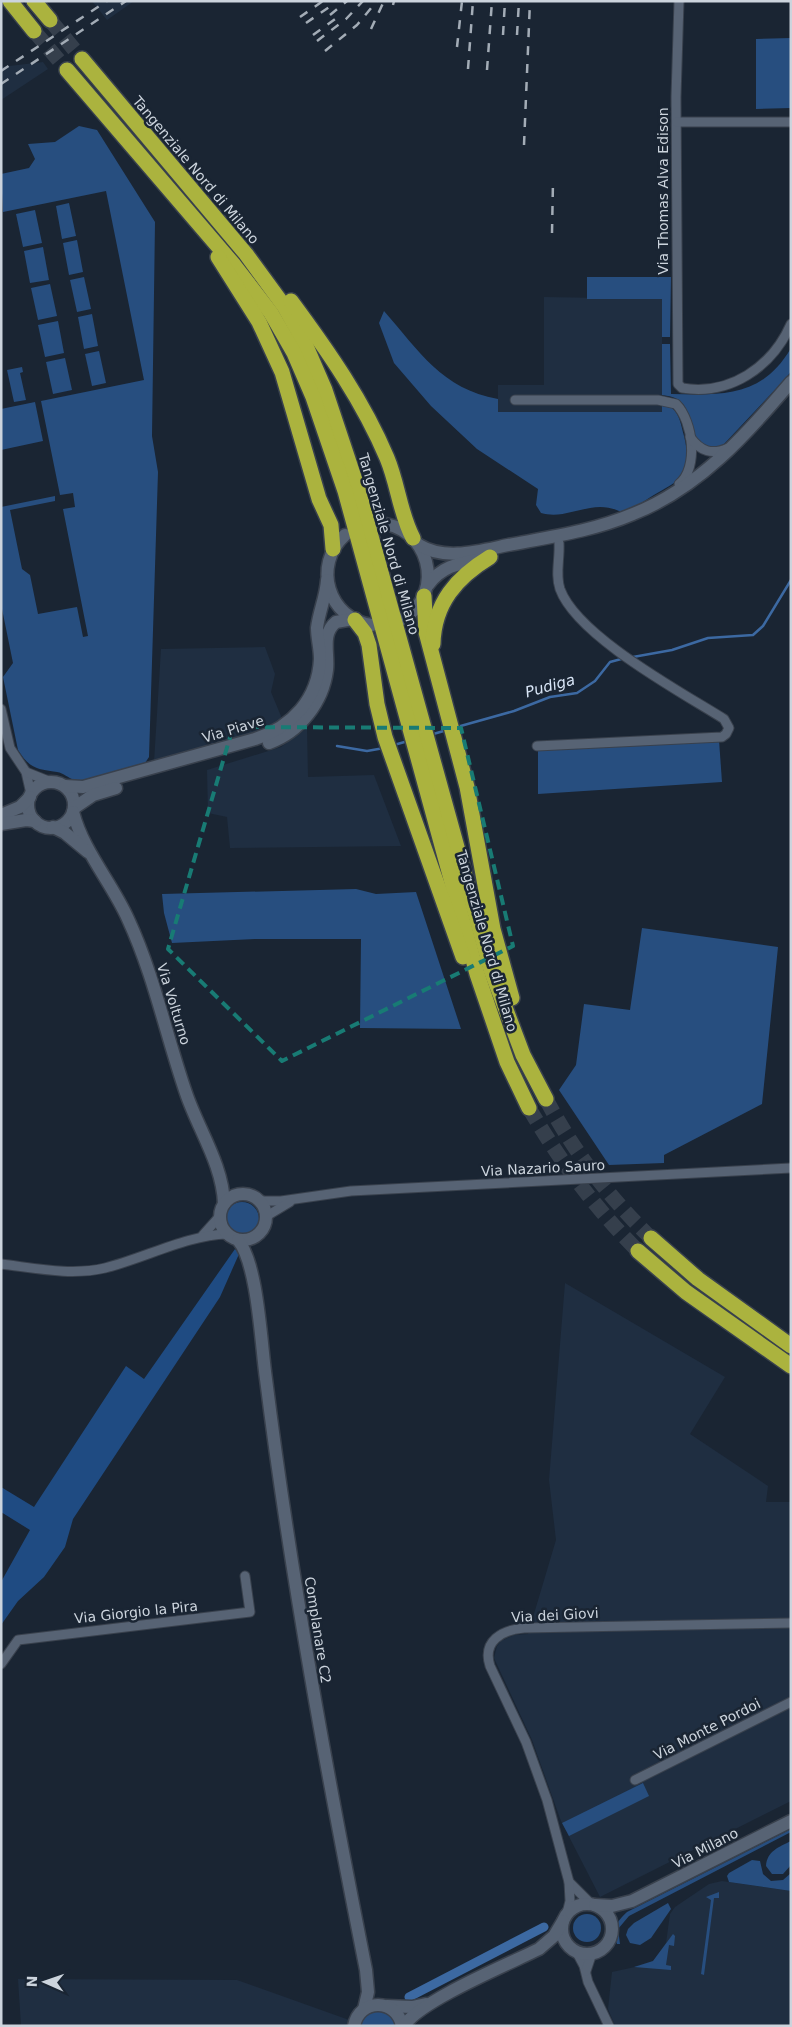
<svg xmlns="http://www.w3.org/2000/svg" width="792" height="2027" font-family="'DejaVu Sans',sans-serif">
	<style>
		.built { fill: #1f2e41 }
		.green { fill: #274e7f }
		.forest { fill: #1f4b82 }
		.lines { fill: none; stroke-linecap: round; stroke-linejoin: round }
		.stream { stroke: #3c69a2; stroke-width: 2.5 }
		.canal { stroke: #3c69a2; stroke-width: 9 }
		.highway-tunnel { stroke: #353f4c; stroke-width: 15; stroke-dasharray: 15 8; stroke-linecap: butt }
		.street-casing { stroke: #39414d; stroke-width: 11 }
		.secondary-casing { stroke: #39414d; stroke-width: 15 }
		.highway-casing { stroke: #39414d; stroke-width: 18 }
		.street { stroke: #576374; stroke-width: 9 }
		.secondary { stroke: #576374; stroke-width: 12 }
		.highway { stroke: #abb33e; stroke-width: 15 }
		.rail { stroke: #a3acb6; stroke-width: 2.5; stroke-dasharray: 9 9; stroke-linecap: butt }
		.marked { fill: none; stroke: #187b74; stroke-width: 4; stroke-dasharray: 10 6; stroke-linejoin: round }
		.labels { text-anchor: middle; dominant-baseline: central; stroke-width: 5; stroke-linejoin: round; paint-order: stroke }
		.street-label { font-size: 14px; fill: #ccd4dd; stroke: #1a2533 }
		.water-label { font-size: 15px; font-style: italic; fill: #d8e5f6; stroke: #1a2533 }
	</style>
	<rect width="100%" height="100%" fill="#1a2533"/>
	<!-- built -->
	<g class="built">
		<path d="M92,1h42l-27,19z"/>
		<path d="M43,62l5,7 -47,31v-33z"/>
		<path d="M544,297l118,2v113h-164v-27h46z"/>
		<path d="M265,647l10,27 -4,18 12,29 -8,6 -121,35 7,-113z"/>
		<path d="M307,728l1,49 66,-2 27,71 -171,2 -3,-31 -19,-4 -1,-43 74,-23z"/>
		<path d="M565,1283l160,94 -35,57 78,52 -2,16h25v299l-191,96 -39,-76 -29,-81 -38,-82 3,-12 4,-5 13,-6 14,-1 28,-94 -7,-60z"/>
		<path d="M722,1881l69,10v135h-176l-7,-17 4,-37 32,-7 9,-4 13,-18 4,-29 5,-7 34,-23z"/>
		<path d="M18,1979l219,1 129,46h-345z"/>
	</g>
	<!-- green -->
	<g class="green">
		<path d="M791,38v70l-35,1v-70z"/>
		<path d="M79,126l18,4 58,92 -3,214 6,36 -9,285 -6,9c-17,5 -51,18 -69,14 -6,-2 -10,-7 -17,-8 -20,-3 -27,-3 -39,-22l-15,-73 10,-14 -12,-59v-97l54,-11v5l-45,9 12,59 8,6 8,39 39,-7 6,30 5,-1 -25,-127 12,-2 -2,-14 -13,2 -19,-94 103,-21 -38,-189 -103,21 -2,-38 28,-6 6,-9 -7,-15 27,-2z"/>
		<path d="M69,203l7,33 -14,3 -6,-33z"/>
		<path d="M35,210l7,33 -19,4 -7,-33z"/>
		<path d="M77,240l6,32 -14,3 -6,-32z"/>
		<path d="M43,247l6,33 -19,3 -6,-32z"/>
		<path d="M84,277l7,32 -14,3 -7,-32z"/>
		<path d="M587,277h84l-1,60h-8v-38h-75z"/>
		<path d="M50,284l7,32 -19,4 -7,-32z"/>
		<path d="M384,311c35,40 58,78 114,88v13h164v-7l10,3c8,7 9,17 12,28 10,42 -3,42 -35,62 -10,6 -14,12 -26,15 -30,-17 -53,8 -82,0l-5,-8 2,-16 -61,-40 -46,-43 -37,-43 -15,-40z"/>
		<path d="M92,314l6,32 -14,3 -6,-32z"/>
		<path d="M58,321l6,32 -19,4 -7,-32z"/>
		<path d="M662,344h8l1,50c51,1 91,4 120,-46v23l-4,6 -63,67c-10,6 -21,4 -28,-5 -14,-18 1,-40 -34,-44z"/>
		<path d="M99,351l7,32 -14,3 -7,-32z"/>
		<path d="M65,358l7,32 -19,4 -7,-32z"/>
		<path d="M22,367l1,5 -3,1 6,27 -12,2 -7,-32z"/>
		<path d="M35,402l8,39 -42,9v-41z"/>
		<path d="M719,740l3,42 -184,12v-45z"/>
		<path d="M356,889l20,5 40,-2 45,137 -101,-1 1,-89h-106l-83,4 -8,-30 -2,-19z"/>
		<path d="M642,928l136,19 -16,157 -98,51v8l-55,2 -50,-75 17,-25 8,-61 46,6z"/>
		<circle cx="242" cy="1219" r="17"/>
		<path d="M643,1783l6,13 -80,40 -7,-13z"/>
		<path d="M791,1829v3l-162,84 -11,13 2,15h-3c-6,-14 0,-23 10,-32z"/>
		<path d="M791,1841v24l-8,9h-11l-6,-8c1,-15 13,-19 25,-25z"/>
		<path d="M752,1860l8,1 3,13 8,7 12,-1 8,-7v18l-62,-9 -2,-6 2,-3z"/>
		<path d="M719,1892v6h-5l-10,77 -3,-1 10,-74 -5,-3z"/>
		<path d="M668,1903l3,6 -20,29 -11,7 -10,-2 -4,-8 2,-6 6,-6z"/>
		<circle cx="587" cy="1928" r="14"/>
		<path d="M673,1934l2,2 -1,10 -5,-1 -3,20 5,1v4l-37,-3 19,-6z"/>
		<path d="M377,2010l12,3 8,13h-37l6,-12z"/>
	</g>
	<!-- forest -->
	<path class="forest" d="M235,1249l4,5 -19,43 -147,222 -8,28 -21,30 -26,24 -17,24v-43l29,-52 -29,-18v-25l33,20 92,-141 18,13z"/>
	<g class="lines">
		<!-- stream -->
		<g class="stream">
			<path d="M633,657l39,-7 36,-12 45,-3 10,-9 28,-46"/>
			<path d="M457,727l57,-16 36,-14 27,-4 18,-12 15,-19 15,-4"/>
			<path d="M430,735l17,-5"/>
			<path d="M394,745l14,-4"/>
			<path d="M337,746l30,5 17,-3"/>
		</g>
		<!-- canal -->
		<path class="canal" d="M409,1997l135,-70"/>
		<!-- highway-tunnel -->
		<g class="highway-tunnel">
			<path d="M50,20l32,39"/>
			<path d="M34,31l33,39"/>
			<path d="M546,1099c28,53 62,97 105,139"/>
			<path d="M529,1108c30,52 66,100 109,143"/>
		</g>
		<defs>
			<g id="street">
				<path d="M679,1l-3,96 2,287 4,4c48,8 90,-21 109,-64"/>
				<path d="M677,122h114"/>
				<path d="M515,400h143l18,4c17,17 23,64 3,80"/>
				<path d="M690,437c11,15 22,18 38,11"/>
				<path d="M1,709l9,39 16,24 5,22"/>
				<path d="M537,746l185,-9 4,-3 3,-6 -5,-9c-43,-27 -147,-83 -164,-130 -5,-15 0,-30 -1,-46"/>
				<path d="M26,772l25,10"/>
				<path d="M259,1201h22l70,-10 440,-23"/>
				<path d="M265,1217l25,-15"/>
				<path d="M203,1235l17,-19"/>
				<path d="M1,1264c34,4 70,12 104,4 40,-10 82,-33 122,-34"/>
				<path d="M1,1664l17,-24 232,-28 -5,-36"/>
				<path d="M635,1780l156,-78"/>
				<path d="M569,1882l22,22"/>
				<path d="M567,1913l3,-12 -1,-19 -22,-82 -21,-58 -36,-76c-8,-25 12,-36 34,-38l267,-5"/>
				<path d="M576,1951l8,15 4,16 21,44"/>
				<path d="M586,1971l6,-18"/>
			</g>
			<g id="secondary">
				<path d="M377,523c52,2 70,69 26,96"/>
				<path d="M345,535c-33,30 -17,84 27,90"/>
				<path d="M419,545c26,16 60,6 89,0 42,-8 85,-14 125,-31 66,-26 113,-79 158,-132"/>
				<path d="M428,585c15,-21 35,-22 59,-27"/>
				<path d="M269,743c31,-11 54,-41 58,-73 2,-17 -6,-36 9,-48l17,-3"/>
				<circle cx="51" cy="805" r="23"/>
				<path d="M65,786l18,1 172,-48c37,-12 63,-40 65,-80 0,-11 -3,-21 -3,-31 2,-17 9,-31 10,-48"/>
				<path d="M74,808l19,-13 23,-7"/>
				<path d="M73,812c10,39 39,71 55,107 26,56 38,116 58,174 12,36 37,72 38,111"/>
				<path d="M1,815l19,-8 10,-10"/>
				<path d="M1,824l25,-4 9,1"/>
				<path d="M53,827l12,6 23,19"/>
				<circle cx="243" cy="1217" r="23"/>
				<path d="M238,1240c20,24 23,105 28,139 25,199 61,395 100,591l2,22 -4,17"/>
				<circle cx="587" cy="1929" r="25"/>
				<path d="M595,1905l17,1 20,-5 159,-80"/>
				<path d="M387,2006l25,1 14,-3"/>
				<path d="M354,2026c5,-28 43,-28 48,0"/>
				<path d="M404,2026c15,-25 105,-62 135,-77l15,-13 9,-15"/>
			</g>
			<g id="highway">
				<path d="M10,1l24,30"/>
				<path d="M34,1l16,19"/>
				<path d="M82,59l164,195 38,52 22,40 19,44 33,99 133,481 32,85 23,44"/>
				<path d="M67,70l167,195 37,48 23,40 19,44 32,94 132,483 30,88 22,46"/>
				<path d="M218,257l41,65 23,50 37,127 12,26 2,24"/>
				<path d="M291,301c37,50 72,100 96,157 11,26 13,56 26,80"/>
				<path d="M424,596l2,36 41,155 26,142 19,69"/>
				<path d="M355,620l10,13 4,12 8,59 8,33 78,220"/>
				<path d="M433,644c1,-41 24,-67 57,-87"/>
				<path d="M651,1238l47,41 93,67"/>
				<path d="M638,1251l48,41 105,74"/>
			</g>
		</defs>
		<!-- street casing -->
		<use href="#street" class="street-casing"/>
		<!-- secondary casing -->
		<use href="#secondary" class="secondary-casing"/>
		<!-- highway casing -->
		<use href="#highway" class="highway-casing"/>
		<!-- street -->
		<use href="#street" class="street"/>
		<!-- secondary -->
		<use href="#secondary" class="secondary"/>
		<!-- highway -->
		<use href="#highway" class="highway"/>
		<!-- rail -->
		<g class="rail">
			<path d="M393,5l1,-4"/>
			<path d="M330,15l17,-14"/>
			<path d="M300,17l23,-16"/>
			<path d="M306,23l29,-20"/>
			<path d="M371,29l13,-28"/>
			<path d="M313,35l29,-21"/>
			<path d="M503,35l2,-34"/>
			<path d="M517,35l2,-34"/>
			<path d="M317,41l29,-22 17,-18"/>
			<path d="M457,47l5,-46"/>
			<path d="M325,51l32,-26 20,-24"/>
			<path d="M468,69l5,-68"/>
			<path d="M487,70l5,-69"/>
			<path d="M1,71l106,-70"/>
			<path d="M1,84l125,-83"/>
			<path d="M524,145l6,-144"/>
			<path d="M552,233l1,-52"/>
		</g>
	</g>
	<!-- marked area -->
	<path class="marked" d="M233,727l228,1 52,218 -231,115 -114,-112z"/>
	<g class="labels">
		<!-- street labels -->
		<g class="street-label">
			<text transform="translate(196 170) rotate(50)">Tangenziale Nord di Milano</text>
			<text transform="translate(663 191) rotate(-90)">Via Thomas Alva Edison</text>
			<text transform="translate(389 544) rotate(74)">Tangenziale Nord di Milano</text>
			<text transform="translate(233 729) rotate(-17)">Via Piave</text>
			<text transform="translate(487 941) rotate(74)">Tangenziale Nord di Milano</text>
			<text transform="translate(174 1004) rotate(73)">Via Volturno</text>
			<text transform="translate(543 1168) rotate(-3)">Via Nazario Sauro</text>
			<text transform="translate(136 1612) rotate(-6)">Via Giorgio la Pira</text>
			<text transform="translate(555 1615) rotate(-3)">Via dei Giovi</text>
			<text transform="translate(318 1630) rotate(81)">Complanare C2</text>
			<text transform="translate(707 1729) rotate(-27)">Via Monte Pordoi</text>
			<text transform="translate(705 1848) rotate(-27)">Via Milano</text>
		</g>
		<!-- water labels -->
		<g class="water-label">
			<text transform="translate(550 686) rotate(-15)">Pudiga</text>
		</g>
	</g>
	<!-- border -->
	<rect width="792" height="2027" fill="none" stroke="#ccd4dd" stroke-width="5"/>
	<!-- north arrow -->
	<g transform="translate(45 1982) rotate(272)" stroke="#1a2533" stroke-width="4" paint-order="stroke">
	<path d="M0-4L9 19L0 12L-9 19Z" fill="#ccd4dd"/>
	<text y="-8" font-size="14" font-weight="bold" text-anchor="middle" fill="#ccd4dd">N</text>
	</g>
</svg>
